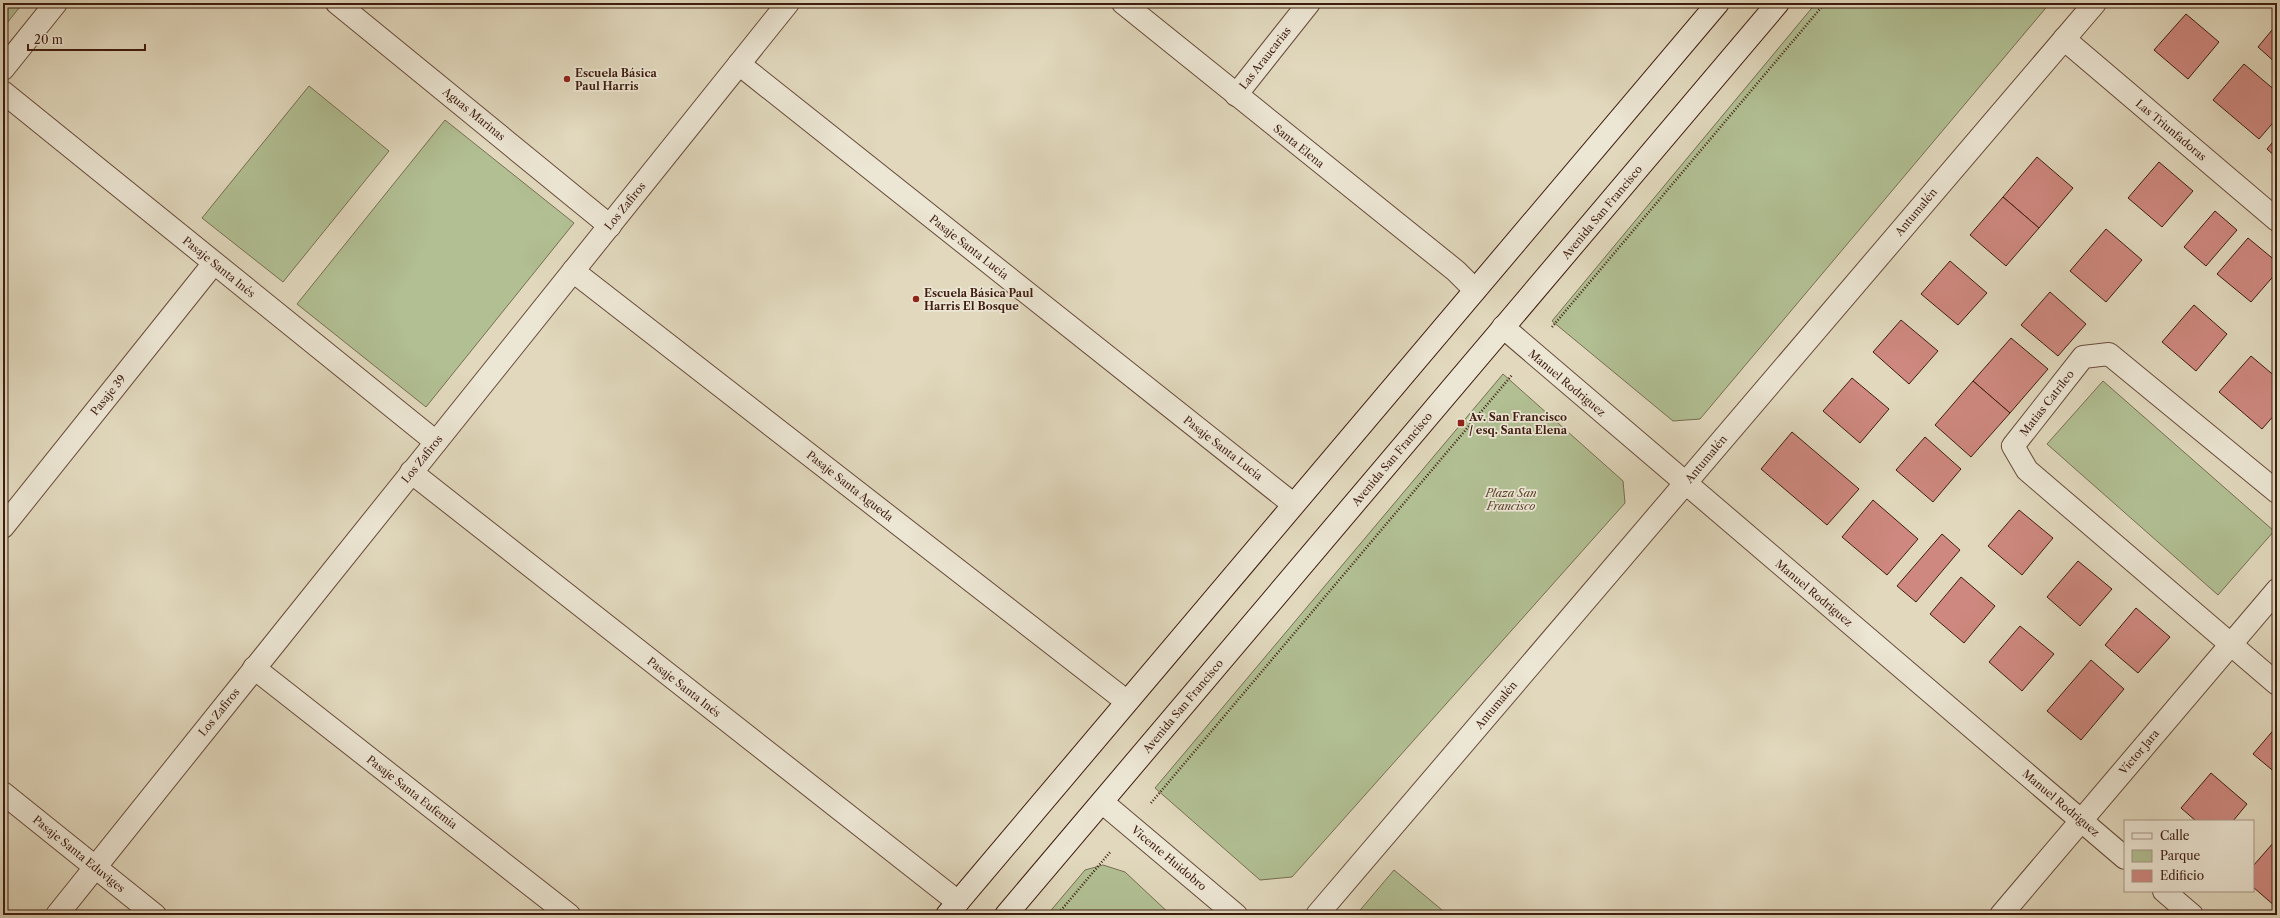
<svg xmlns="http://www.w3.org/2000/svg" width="2280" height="918" font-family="'Libre Caslon Text',serif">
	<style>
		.green { fill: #b1bf93; stroke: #786e51 }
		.building { fill: #ce887f; stroke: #3f1c0f }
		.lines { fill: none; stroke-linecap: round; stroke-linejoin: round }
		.street-casing { stroke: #684b3a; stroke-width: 24 }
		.secondary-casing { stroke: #3f1c0f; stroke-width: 24 }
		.path { stroke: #3f1c0f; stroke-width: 2.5; stroke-dasharray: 1 2; stroke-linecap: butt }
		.street { stroke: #ece6d4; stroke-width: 22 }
		.secondary { stroke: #ece6d4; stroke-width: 22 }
		.poi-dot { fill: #8f2418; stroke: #ece6d4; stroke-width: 1.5 }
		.labels { text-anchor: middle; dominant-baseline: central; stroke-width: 3.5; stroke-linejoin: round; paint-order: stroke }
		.street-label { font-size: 11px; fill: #3f1c0f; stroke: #ece6d4 }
		.poi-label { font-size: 11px; font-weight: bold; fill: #3f1c0f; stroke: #ece6d4; text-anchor: start }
		.park-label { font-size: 11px; font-style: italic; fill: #5c4530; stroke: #ece6d4 }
	</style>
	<rect width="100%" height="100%" fill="#e1d8bd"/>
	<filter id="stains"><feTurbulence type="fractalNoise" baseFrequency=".005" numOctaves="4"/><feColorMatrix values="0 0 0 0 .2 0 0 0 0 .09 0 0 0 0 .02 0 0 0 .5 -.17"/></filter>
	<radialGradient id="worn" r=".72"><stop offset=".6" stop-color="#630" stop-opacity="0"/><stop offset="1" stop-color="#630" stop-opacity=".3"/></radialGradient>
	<!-- green -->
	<g class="green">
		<path d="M3,3h20l-20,25z"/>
		<path d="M1816,3h234l-350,416 -27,2 -121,-100z"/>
		<path d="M309,86l80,65 -106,131 -81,-64z"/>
		<path d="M445,120l129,103 -148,184 -129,-103z"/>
		<path d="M1503,374l120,107 2,22 -333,374 -32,3 -105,-92z"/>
		<path d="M2103,381l171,150 -56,64 -171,-151z"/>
		<path d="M1103,865l22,7 46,43h-124l38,-45z"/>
		<path d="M1394,870l54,45h-92z"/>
	</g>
	<!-- building -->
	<g class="building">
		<path d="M2186,14l33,28 -31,37 -34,-29z"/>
		<path d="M2277,24v40l-19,-17z"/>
		<path d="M2244,64l33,28v26l-18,21 -46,-39z"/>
		<path d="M2277,137v21l-10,-9z"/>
		<path d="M2037,157l36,31 -34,40 -36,-31z"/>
		<path d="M2159,162l34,29 -31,36 -34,-29z"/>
		<path d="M2003,197l36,31 -33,38 -36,-31z"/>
		<path d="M2215,211l22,19 -31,36 -22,-19z"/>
		<path d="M2106,229l36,31 -36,42 -36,-31z"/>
		<path d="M2248,238l29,24v10l-26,30 -34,-28z"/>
		<path d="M1950,261l37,32 -29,32 -37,-31z"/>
		<path d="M2050,292l36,32 -28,32 -37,-31z"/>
		<path d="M2194,305l33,29 -31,37 -34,-29z"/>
		<path d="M1901,320l37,31 -29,33 -36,-32z"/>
		<path d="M2011,338l37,31 -38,44 -37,-32z"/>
		<path d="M2251,356l26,22v34l-15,17 -43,-37z"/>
		<path d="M1852,378l37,31 -29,34 -37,-32z"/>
		<path d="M1973,381l37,32 -39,44 -36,-32z"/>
		<path d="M1792,432l67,57 -32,36 -66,-56z"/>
		<path d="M1925,437l36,32 -28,33 -37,-32z"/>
		<path d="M1873,500l45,39 -31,36 -45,-38z"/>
		<path d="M2019,510l34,28 -31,37 -34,-29z"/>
		<path d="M1942,534l18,16 -44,52 -19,-16z"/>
		<path d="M2078,561l34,28 -32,37 -33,-29z"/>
		<path d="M1961,577l34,29 -31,37 -34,-29z"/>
		<path d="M2136,608l34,29 -32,36 -33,-28z"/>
		<path d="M2020,626l34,28 -32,37 -33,-29z"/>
		<path d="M2091,660l33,29 -43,51 -34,-29z"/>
		<path d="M2277,726v48l-24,-20z"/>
		<path d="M2211,773l36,31 -14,17h-37l-15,-13z"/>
		<path d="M2274,842l3,2 -1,63 -23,-20v-21z"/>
	</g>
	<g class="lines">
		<defs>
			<g id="street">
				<path d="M337,3l273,223"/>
				<path d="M1123,3l333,268 19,19"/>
				<path d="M2064,39l213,181"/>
				<path d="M739,64l554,440"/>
				<path d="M3,69l53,-66"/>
				<path d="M3,92l433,350"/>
				<path d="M1236,95l73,-92"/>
				<path d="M573,271l553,430"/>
				<path d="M1503,327l622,531"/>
				<path d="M411,472l547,430"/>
				<path d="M2277,492l-168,-138 -26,3 -70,89 14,24 250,214"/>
				<path d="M3,527l211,-264"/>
				<path d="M254,668l315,247"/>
				<path d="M3,793l152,122"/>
				<path d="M1102,802l134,113"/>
				<path d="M2164,891l28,24"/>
				<path d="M57,915l731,-912"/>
				<path d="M1317,915l778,-912"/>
				<path d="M2001,915l276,-325"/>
			</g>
			<g id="secondary">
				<path d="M947,915l771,-912"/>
				<path d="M1006,915l772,-912"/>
			</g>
		</defs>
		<!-- street casing -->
		<use href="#street" class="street-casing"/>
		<!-- secondary casing -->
		<use href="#secondary" class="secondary-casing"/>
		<!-- path -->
		<g class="path">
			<path d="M1552,327l273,-324"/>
			<path d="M1151,803l361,-428"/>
			<path d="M1057,915l54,-64"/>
		</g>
		<!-- street -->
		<use href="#street" class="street"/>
		<!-- secondary -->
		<use href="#secondary" class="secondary"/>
	</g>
	<!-- markers -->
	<g class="poi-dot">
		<circle cx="567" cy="79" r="4"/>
		<circle cx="916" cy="299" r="4"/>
		<rect x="1457" y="419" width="8" height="8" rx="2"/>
	</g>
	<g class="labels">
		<!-- street labels -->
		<g class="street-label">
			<text transform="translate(1265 58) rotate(-52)">Las Araucarias</text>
			<text transform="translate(474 114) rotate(39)">Aguas Marinas</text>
			<text transform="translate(2171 130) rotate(40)">Las Triunfadoras</text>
			<text transform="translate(1299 146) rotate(39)">Santa Elena</text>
			<text transform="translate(625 206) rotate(-51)">Los Zafiros</text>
			<text transform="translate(1602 212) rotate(-50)">Avenida San Francisco</text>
			<text transform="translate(1916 212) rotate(-50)">Antumalén</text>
			<text transform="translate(969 247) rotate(38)">Pasaje Santa Lucía</text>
			<text transform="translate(219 267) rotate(39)">Pasaje Santa Inés</text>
			<text transform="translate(1567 383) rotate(40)">Manuel Rodriguez</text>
			<text transform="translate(108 395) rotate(-51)">Pasaje 39</text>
			<text transform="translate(2047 403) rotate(-52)">Matias Catrileo</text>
			<text transform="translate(1223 448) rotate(38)">Pasaje Santa Lucía</text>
			<text transform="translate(422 459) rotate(-51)">Los Zafiros</text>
			<text transform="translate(1392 459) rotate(-50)">Avenida San Francisco</text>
			<text transform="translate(1706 459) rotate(-50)">Antumalén</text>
			<text transform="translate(850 486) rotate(38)">Pasaje Santa Agueda</text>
			<text transform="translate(1814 593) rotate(40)">Manuel Rodriguez</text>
			<text transform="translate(684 687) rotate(38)">Pasaje Santa Inés</text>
			<text transform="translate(1496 705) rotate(-50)">Antumalén</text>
			<text transform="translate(1183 706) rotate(-50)">Avenida San Francisco</text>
			<text transform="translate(219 712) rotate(-51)">Los Zafiros</text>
			<text transform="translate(2139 752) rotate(-50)">Víctor Jara</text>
			<text transform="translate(412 792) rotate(38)">Pasaje Santa Eufemia</text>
			<text transform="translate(2061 803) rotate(40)">Manuel Rodriguez</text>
			<text transform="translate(79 854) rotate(39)">Pasaje Santa Eduviges</text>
			<text transform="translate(1169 858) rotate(40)">Vicente Huidobro</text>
		</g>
		<!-- poi labels -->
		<g class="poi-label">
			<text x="575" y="73">Escuela Básica<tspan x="575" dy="13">Paul Harris</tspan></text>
			<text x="924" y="293">Escuela Básica Paul<tspan x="924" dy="13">Harris El Bosque</tspan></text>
			<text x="1469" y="417">Av. San Francisco<tspan x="1469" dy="13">/ esq. Santa Elena</tspan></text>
		</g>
		<!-- park labels -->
		<g class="park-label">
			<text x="1511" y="493">Plaza San<tspan x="1511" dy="13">Francisco</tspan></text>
		</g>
	</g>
	<!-- margin -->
	<rect width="2280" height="918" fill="none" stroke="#e1d8bd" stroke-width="16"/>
	<rect x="4" y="4" width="2272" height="910" fill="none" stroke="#3f1c0f" stroke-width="2"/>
	<rect x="8" y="8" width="2264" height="902" fill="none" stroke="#3f1c0f"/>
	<!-- legend -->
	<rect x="2124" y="820" width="130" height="72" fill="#ece6d4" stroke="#a79585"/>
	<rect x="2132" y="833" width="20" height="6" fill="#ece6d4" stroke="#a79585"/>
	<text x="2160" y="840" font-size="12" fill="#3f1c0f">Calle</text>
	<rect x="2132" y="850" width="20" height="12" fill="#b1bf93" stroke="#a79585"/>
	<text x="2160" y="860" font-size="12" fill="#3f1c0f">Parque</text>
	<rect x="2132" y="870" width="20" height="12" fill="#ce887f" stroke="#a79585"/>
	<text x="2160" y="880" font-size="12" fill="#3f1c0f">Edificio</text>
	<!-- scale -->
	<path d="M28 44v6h117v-6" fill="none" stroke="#3f1c0f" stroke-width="2"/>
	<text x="34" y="44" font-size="12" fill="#3f1c0f" stroke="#ece6d4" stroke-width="3" paint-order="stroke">20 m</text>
	<rect width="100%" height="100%" filter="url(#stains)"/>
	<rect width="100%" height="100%" fill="url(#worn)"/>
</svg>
